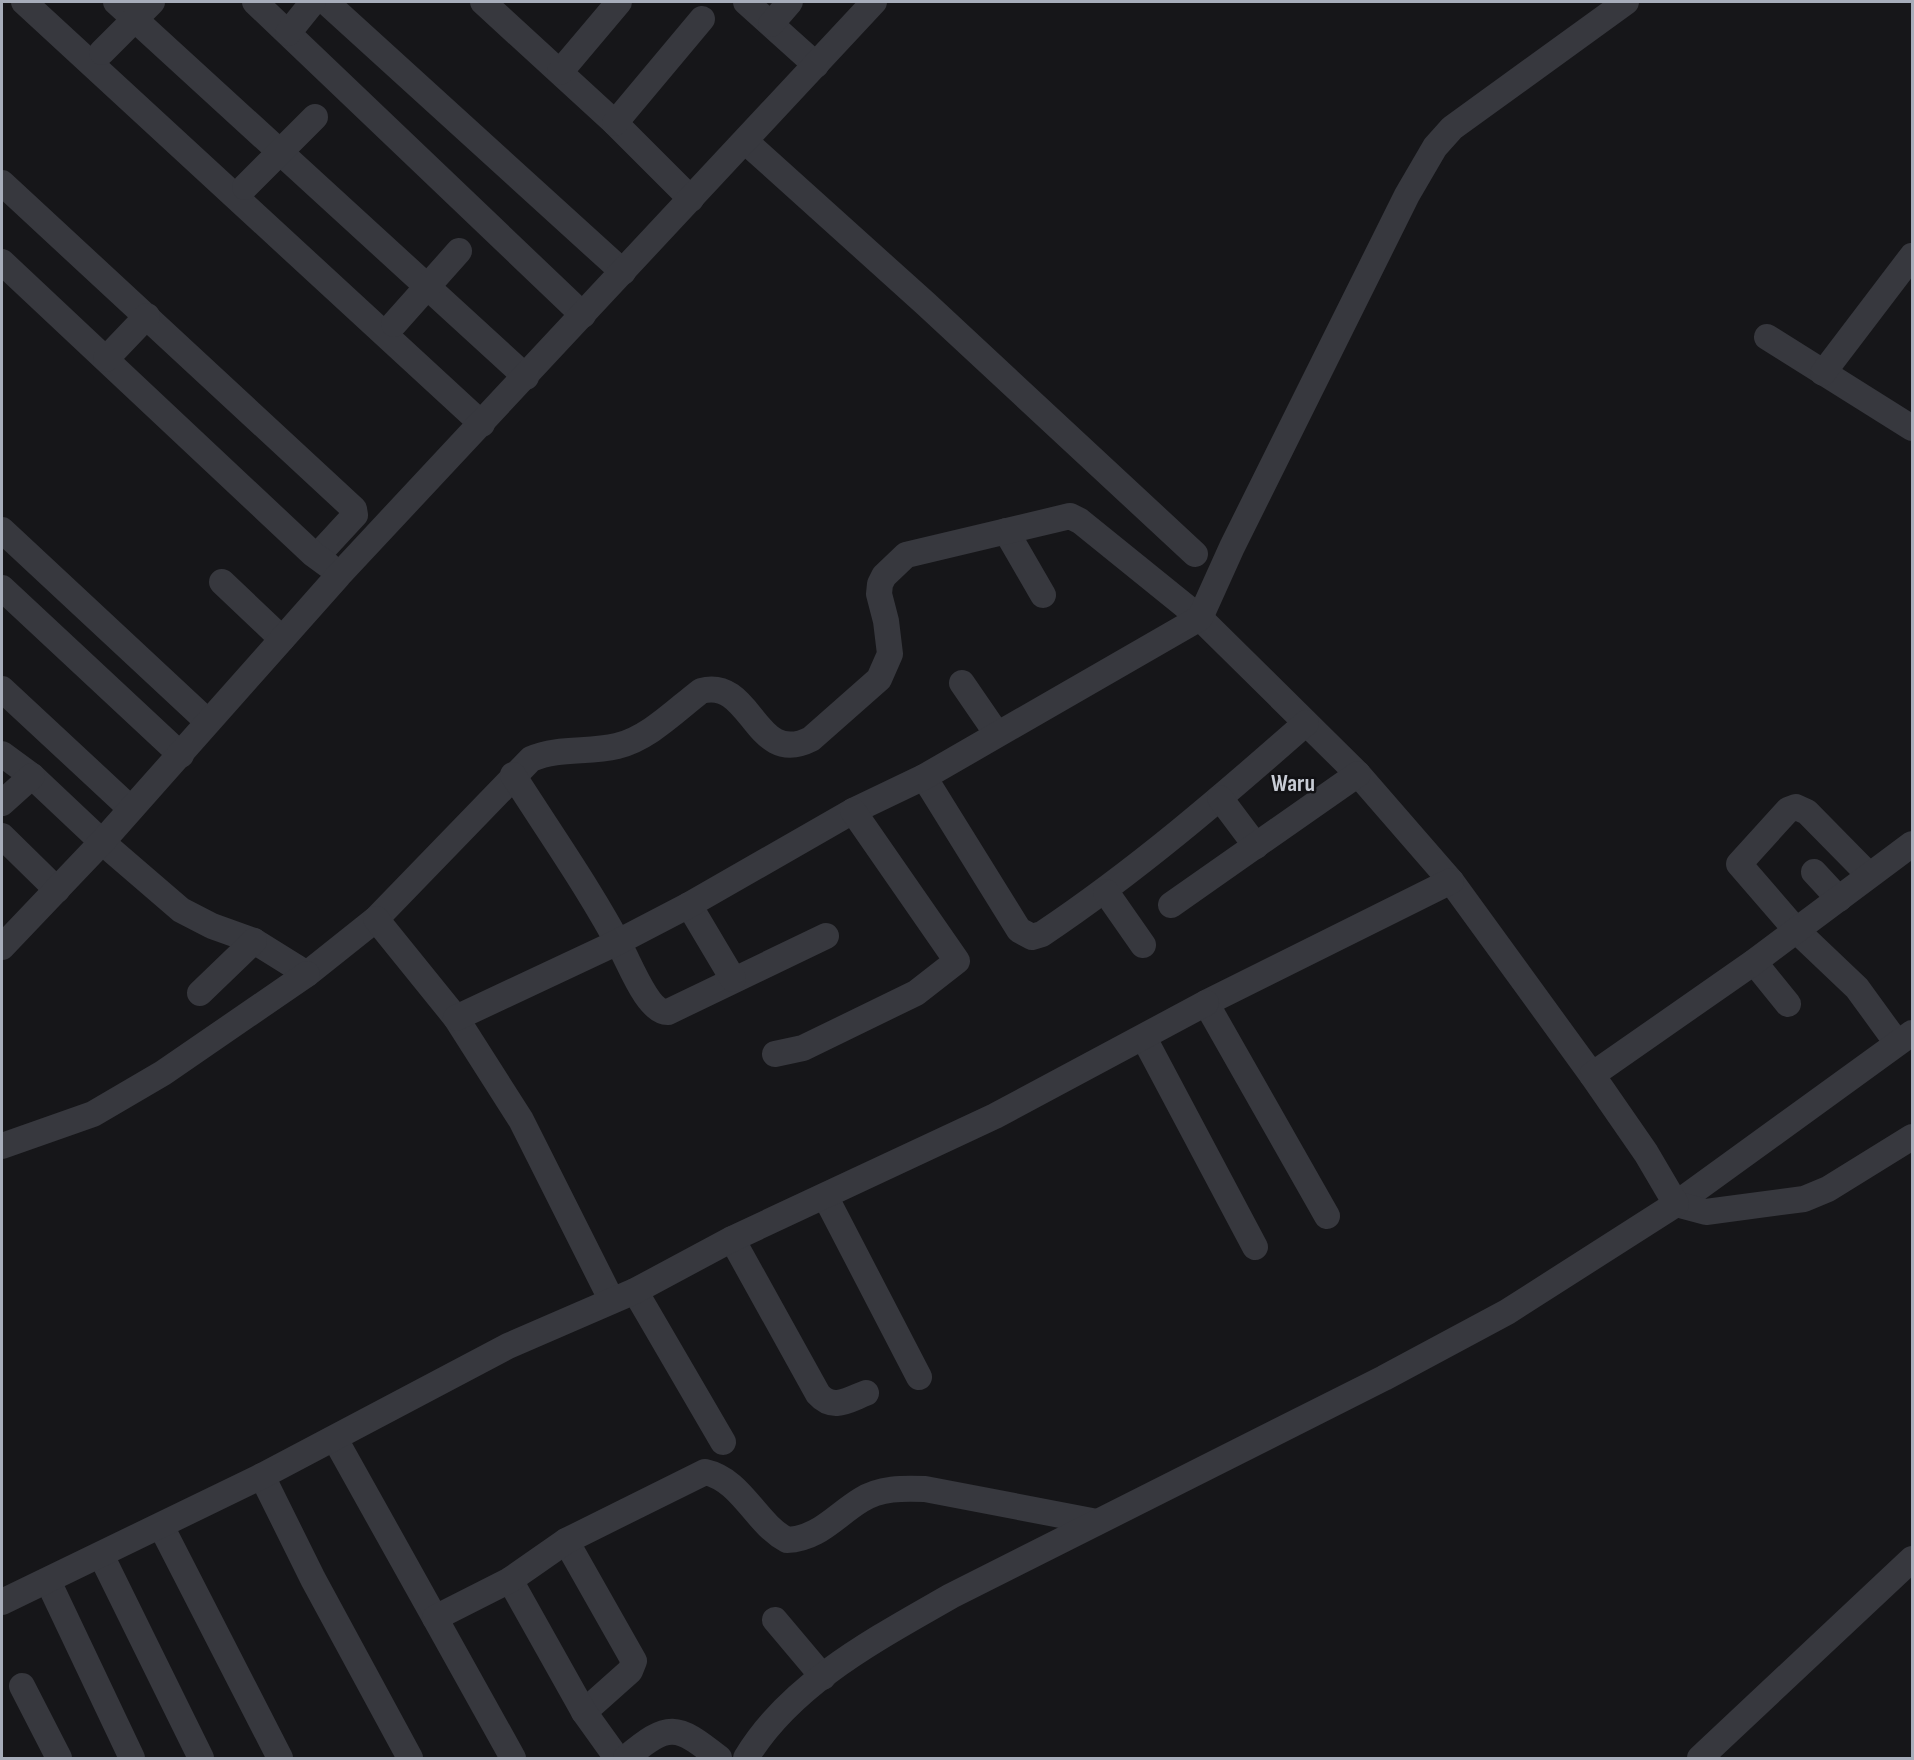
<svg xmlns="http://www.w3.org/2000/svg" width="1914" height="1760" font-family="'Sofia Sans Condensed',sans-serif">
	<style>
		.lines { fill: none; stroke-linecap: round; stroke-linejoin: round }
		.minor { stroke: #37383e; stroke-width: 26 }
		.labels { text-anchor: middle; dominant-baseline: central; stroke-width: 5; stroke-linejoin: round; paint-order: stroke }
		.quarter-label { font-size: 24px; font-weight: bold; fill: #c8ccd5; stroke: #111114 }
	</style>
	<rect width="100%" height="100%" fill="#161619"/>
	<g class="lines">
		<!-- minor -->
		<g class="minor">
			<path d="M24,2l458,422"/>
			<path d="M116,2l410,375"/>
			<path d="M255,2l328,313"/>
			<path d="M326,2l297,270"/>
			<path d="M483,2l132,121 76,76"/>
			<path d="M746,2l70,63"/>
			<path d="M771,24l19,-22"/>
			<path d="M288,33l25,-31"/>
			<path d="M102,52l50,-50"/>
			<path d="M560,72l59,-70"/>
			<path d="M615,123l87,-104"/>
			<path d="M745,141l181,163 269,250"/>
			<path d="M2,183l352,326 1,6 -37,40"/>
			<path d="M245,187l70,-70"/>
			<path d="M2,262l311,292 15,11"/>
			<path d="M394,324l65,-73"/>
			<path d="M1767,337l145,91"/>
			<path d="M106,359l41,-43"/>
			<path d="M1823,373l89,-117"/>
			<path d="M2,530l206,192"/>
			<path d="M1006,531l37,64"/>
			<path d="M222,582l60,57"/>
			<path d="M2,588l179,167"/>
			<path d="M962,683l35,51"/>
			<path d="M2,689l129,120"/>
			<path d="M2,754l30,22 70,66 79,68 31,16 42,15 53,33 69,-55 155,-160c28,-12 57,-6 86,-13 31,-7 59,-36 84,-55 52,-14 53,77 110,48l68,-60 11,-25 -4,-33 -7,-27 1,-10 4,-8 22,-21 164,-39 10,5 120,97 158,156 93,107 141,194"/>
			<path d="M513,775c37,58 78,116 110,177 8,15 26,61 45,60l158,-76"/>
			<path d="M924,777l95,153 13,7 10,-3c94,-63 179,-136 264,-211"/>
			<path d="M1220,798l36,48"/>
			<path d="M2,803l30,-27"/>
			<path d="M2,836l55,54"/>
			<path d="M1814,872l25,27"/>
			<path d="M1869,875l-62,-63 -11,-5 -8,3 -49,54 57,66 61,58 40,55"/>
			<path d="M1106,892l37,53"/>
			<path d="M689,905l44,74"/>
			<path d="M1171,905l187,-131"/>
			<path d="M376,919l80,99 65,102 90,179"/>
			<path d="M2,947l100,-105 237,-267 535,-573"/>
			<path d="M1754,962l34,42"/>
			<path d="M200,993l54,-52"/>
			<path d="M456,1018l162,-76 71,-37 164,-94 71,-34 276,-159 32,-71 175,-352 28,-48 17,-19 174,-126"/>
			<path d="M1144,1038l111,209"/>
			<path d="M775,1054l28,-6 113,-55 41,-32 -104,-150"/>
			<path d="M2,1146l91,-32 70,-41 144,-99"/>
			<path d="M825,1196l94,181"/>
			<path d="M1676,1204l236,-171"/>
			<path d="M1676,1204l30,8 98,-13 24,-10 84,-52"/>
			<path d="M1327,1216l-121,-213 245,-122"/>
			<path d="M732,1239l86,155c15,17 30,6 48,-1"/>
			<path d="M635,1291l88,151"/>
			<path d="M335,1439l100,179"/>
			<path d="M262,1476l51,103 97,179"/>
			<path d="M161,1526l119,232"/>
			<path d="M566,1541l68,120 -4,10 -46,41"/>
			<path d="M101,1555l100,203"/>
			<path d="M510,1580l74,132 33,46"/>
			<path d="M48,1581l84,177"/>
			<path d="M2,1602l260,-126 246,-130 127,-55 97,-52 263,-123 211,-113"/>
			<path d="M775,1620l48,57"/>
			<path d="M22,1686l37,72"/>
			<path d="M513,1758l-78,-140 75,-38 56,-39 139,-69c37,8 50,51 82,68 31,-1 48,-24 74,-40 19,-12 42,-12 64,-11l172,33"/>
			<path d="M626,1758c43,-36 50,-34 93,0"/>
			<path d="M746,1758c45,-75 132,-120 205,-162l433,-218 123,-66 169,-108 -30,-51 -54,-78 162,-113 158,-118"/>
			<path d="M1700,1758l212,-199"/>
		</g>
	</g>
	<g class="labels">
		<!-- quarter labels -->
		<g class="quarter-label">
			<text x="1293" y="783">Waru</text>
		</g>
	</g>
	<!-- border -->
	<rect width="1914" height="1760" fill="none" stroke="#a7adba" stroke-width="6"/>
</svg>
